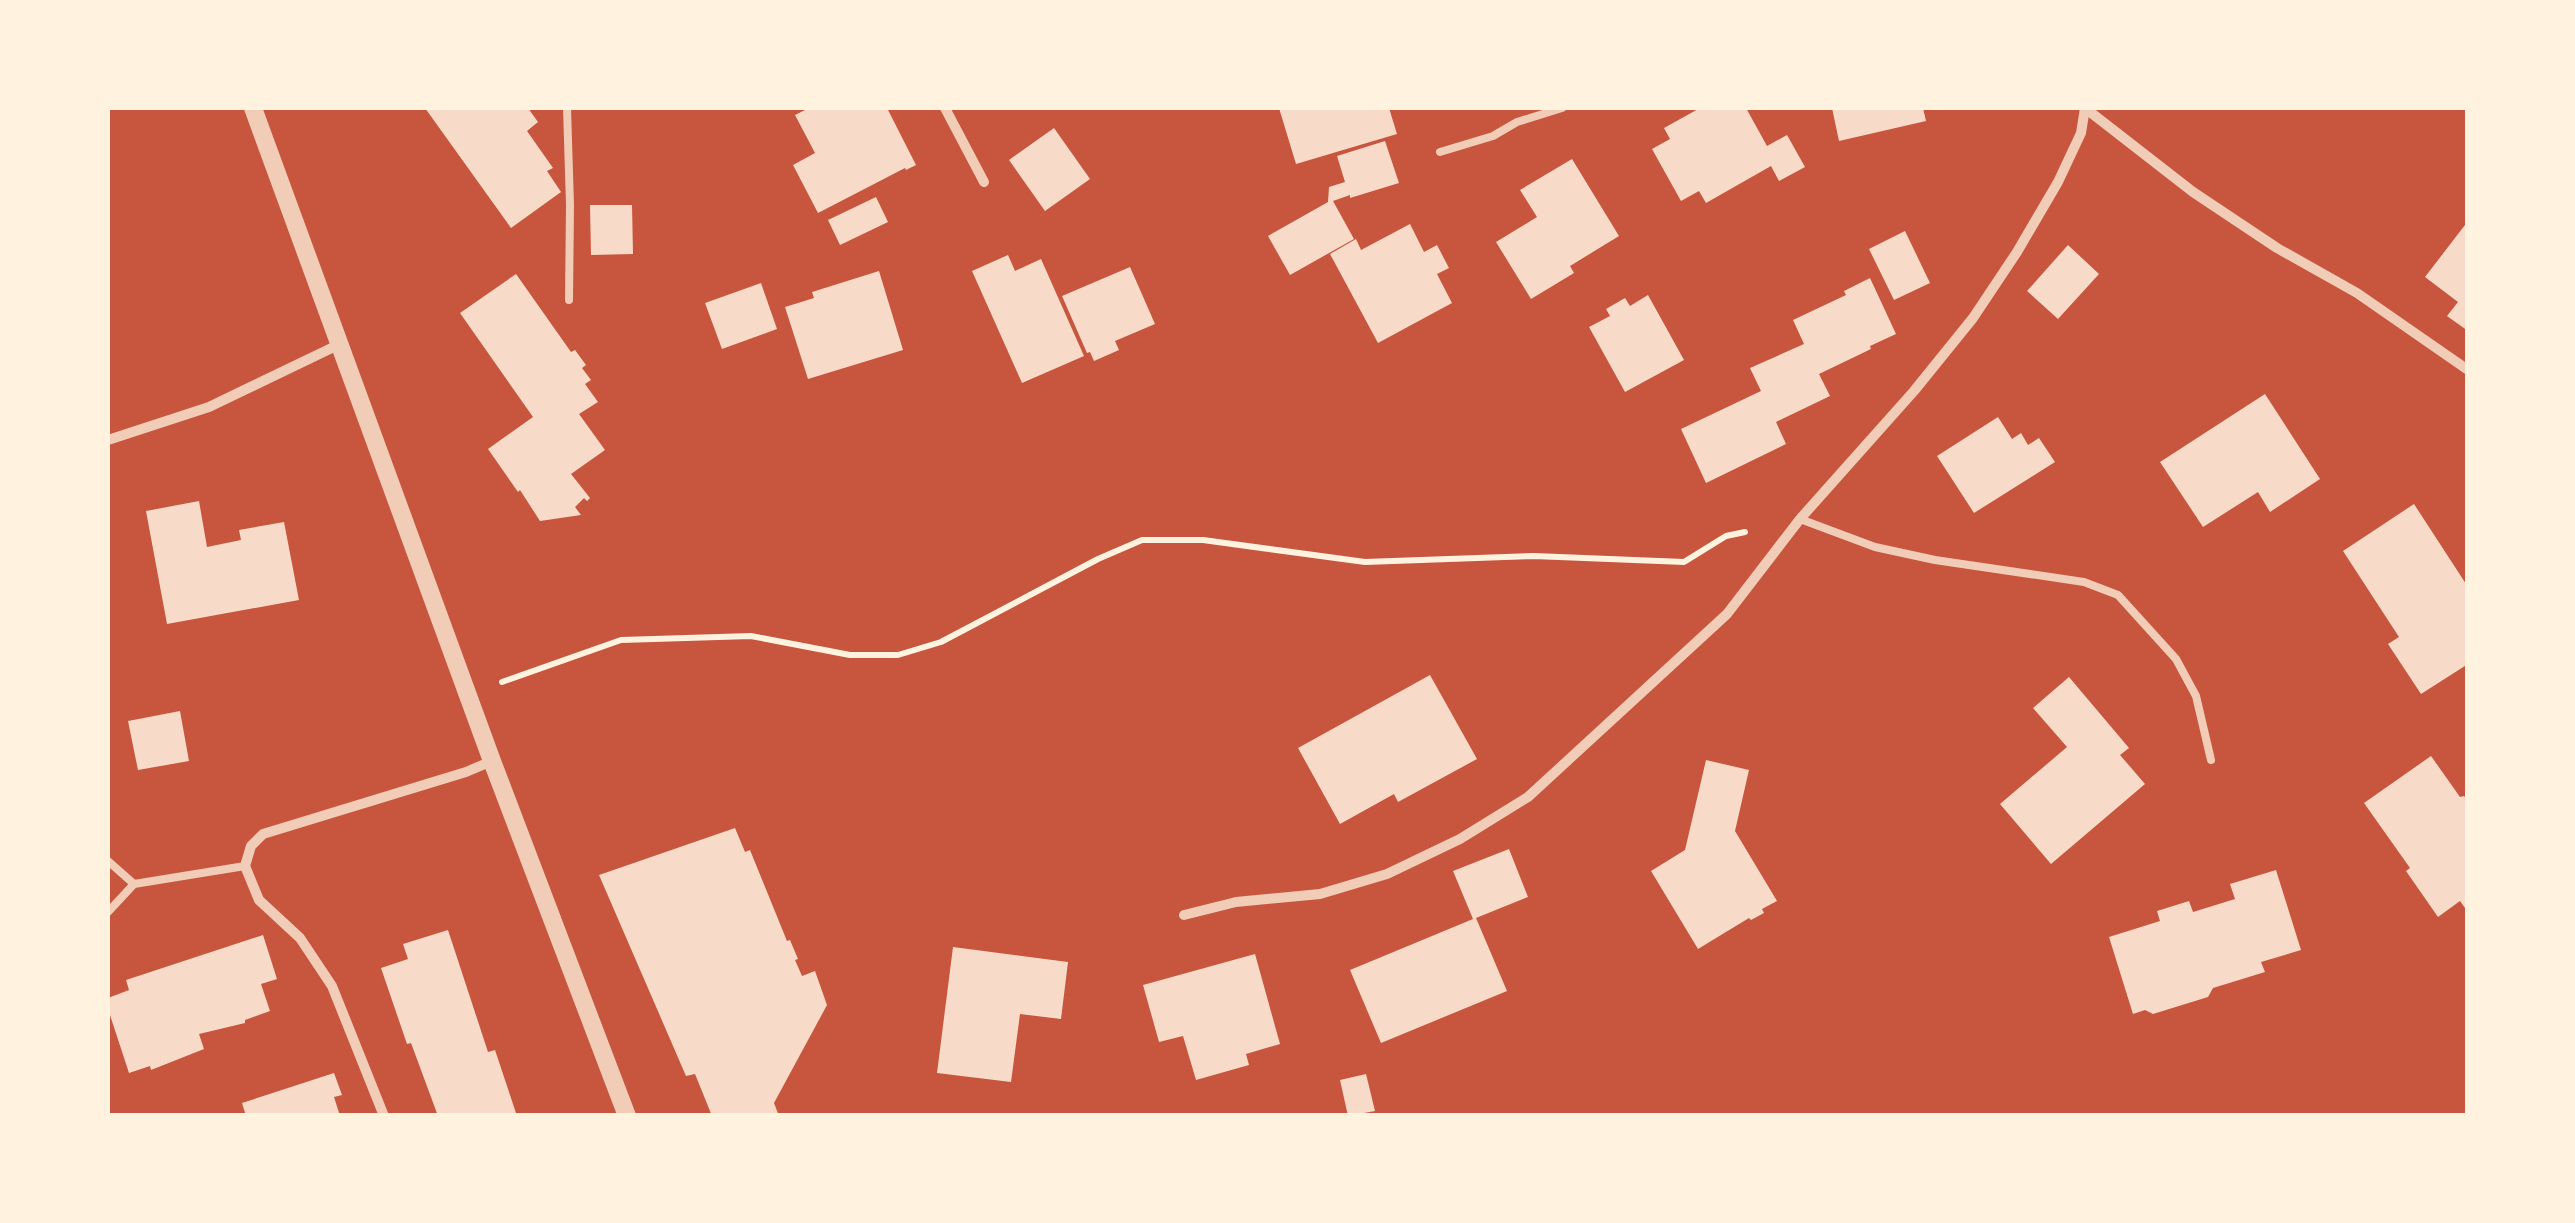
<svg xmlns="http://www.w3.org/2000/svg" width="2575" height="1223" font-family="'Archivo Narrow',sans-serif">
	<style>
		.building { fill: #f7dbc8 }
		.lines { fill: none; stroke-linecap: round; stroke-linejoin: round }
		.path { stroke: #fff3e0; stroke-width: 6 }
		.service { stroke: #f1ccb7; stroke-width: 8 }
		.minor { stroke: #f1ccb7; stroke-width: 10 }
		.tertiary { stroke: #f1ccb7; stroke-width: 18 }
	</style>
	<rect width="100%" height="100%" fill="#c8553d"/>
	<!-- building -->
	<g class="building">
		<path d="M425,108h103l10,14 -11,9 26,37 -6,3 14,21 -50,36z"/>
		<path d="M809,108h78l29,57 -10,5 -1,-2 -87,45 -25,-48 22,-12 -20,-38z"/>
		<path d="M1279,108h110l8,26 -101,30z"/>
		<path d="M1700,108h46l21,38 20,-11 18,32 -26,14 -8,-15 -65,37 -7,-12 -18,10 -29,-52 18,-10 -6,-11z"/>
		<path d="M1832,108h91l3,13 -87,20z"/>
		<path d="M1054,128l36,51 -45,32 -36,-51z"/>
		<path d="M1385,141l14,42 -49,15v-3l-17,6 21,38 -64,36 -22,-39 60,-34 1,-15 16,-5 -8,-26z"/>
		<path d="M1572,159l47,77 -49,30 4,7 -43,26 -35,-57 41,-25 -17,-27z"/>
		<path d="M876,197l12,25 -48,23 -12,-25z"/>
		<path d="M590,205h42l1,49 -42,1z"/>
		<path d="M2468,221v110l-21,-15 11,-14 -33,-25z"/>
		<path d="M1410,224l14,28 13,-7 12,23 -12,6 15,29 -74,40 -48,-89 26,-15 5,11z"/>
		<path d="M1905,231l25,52 -36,17 -25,-51z"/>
		<path d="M2068,245l31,29 -41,45 -31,-28z"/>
		<path d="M1008,255l7,16 26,-12 43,97 -62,27 -50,-112z"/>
		<path d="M1130,267l25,57 -40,17 4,9 -25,11 -4,-9 -3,1 -25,-57z"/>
		<path d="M879,271l24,79 -95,29 -23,-72 29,-9 -2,-6z"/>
		<path d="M516,274l55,78 4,-2 11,15 -4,3 9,12 -6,4 13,18 -19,12 26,36 -34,24 19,24 -3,3 -3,-3 -9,9 6,8 -41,6 -20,-31 -2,2 -30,-43 45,-32 -73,-104z"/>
		<path d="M1870,278l26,56 -26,12 1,3 -52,25 11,22 -54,26 10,22 -80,39 -25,-54 80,-38 -11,-23 54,-24 -11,-24 53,-25 -2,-4z"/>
		<path d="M761,283l16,46 -55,20 -17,-46z"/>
		<path d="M1648,295l36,65 -59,32 -36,-65 21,-11 -4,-7 19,-11 5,8z"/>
		<path d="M2265,394l55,85 -50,33 -12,-20 -55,35 -43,-65z"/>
		<path d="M1998,417l14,22 9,-6 7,12 11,-7 16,24 -81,51 -37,-57z"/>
		<path d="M199,501l8,46 34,-7 -2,-10 45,-8 15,78 -132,24 -21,-113z"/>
		<path d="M2414,504l54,83v77l-47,30 -33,-50 11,-7 -56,-86z"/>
		<path d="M1430,675l47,84 -79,43 -4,-8 -54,30 -42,-76z"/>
		<path d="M2069,677l60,71 -9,7 25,29 -94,80 -51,-60 67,-57 -34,-39z"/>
		<path d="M180,711l9,50 -51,9 -10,-49z"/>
		<path d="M2431,756l29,41 4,-1 4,4v112l-8,-11 -22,16 -32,-46 4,-3 -46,-65z"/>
		<path d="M1706,760l43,10 -14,61 42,70 -15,8 2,4 -13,7 -2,-2 -51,31 -47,-78 34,-21z"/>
		<path d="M735,828l10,24 5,-2 37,91 3,-1 8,19 -3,1 7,16 13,-5 12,34 -53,98 5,13h-67l-17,-42 -9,2 -87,-201z"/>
		<path d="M1509,849l19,48 -52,21 31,73 -126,52 -31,-73 123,-51 -20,-48z"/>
		<path d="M2276,870l25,80 -40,12 4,10 -52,16 -5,9 -55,17 -8,-4 -12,4 -24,-77 51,-16 -3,-10 32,-10 4,11 42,-13 -5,-15z"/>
		<path d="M448,930l40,122 7,-2 22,66h-79l-27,-73 -4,1 -26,-76 27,-9 -5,-15z"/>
		<path d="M263,935l14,44 -16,5 9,27 -25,9v3l-46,11 5,15 -53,21 -1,-4 -21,7 -21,-64v-11l21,-8 -3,-10z"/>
		<path d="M953,947l115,15 -7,57 -41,-5 -9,68 -74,-9z"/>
		<path d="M1255,954l25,90 -34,10 3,11 -53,15 -13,-44 -24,6 -16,-57z"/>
		<path d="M334,1073l8,22 -8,2 6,19h-94l-4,-13z"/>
		<path d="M1366,1074l9,37 -27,5 -8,-36z"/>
	</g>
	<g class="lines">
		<!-- path -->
		<path class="path" d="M502,682l119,-42 130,-4 99,19h48l43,-13 157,-83 44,-19h61l162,22 169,-6 150,6 42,-26 19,-4"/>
		<!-- service -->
		<g class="service">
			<path d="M567,108l3,97 -1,95"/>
			<path d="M1440,152l53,-16 24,-14 45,-14"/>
			<path d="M1800,519l75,28 60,13 149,22 34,13 58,64 20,37 15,64"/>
			<path d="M108,861l26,23"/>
			<path d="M108,912l26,-28 111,-18"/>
		</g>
		<!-- minor -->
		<g class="minor">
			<path d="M945,108l39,74"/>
			<path d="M2085,108l108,84 84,56 80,45 111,77"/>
			<path d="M108,440l101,-33 131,-63"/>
			<path d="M1184,915l52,-13 84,-8 67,-20 73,-35 68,-42 199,-183 73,-95 114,-128 59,-73 44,-66 41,-70 23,-49 4,-25"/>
			<path d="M384,1116l-52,-130 -32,-48 -41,-38 -14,-34 6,-20 12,-12 203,-62 26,-11"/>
		</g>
		<!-- tertiary -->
		<path class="tertiary" d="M253,108l239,653 135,355"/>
	</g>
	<!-- border -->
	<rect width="2575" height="1223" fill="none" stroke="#fff3e0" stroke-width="220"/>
</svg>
